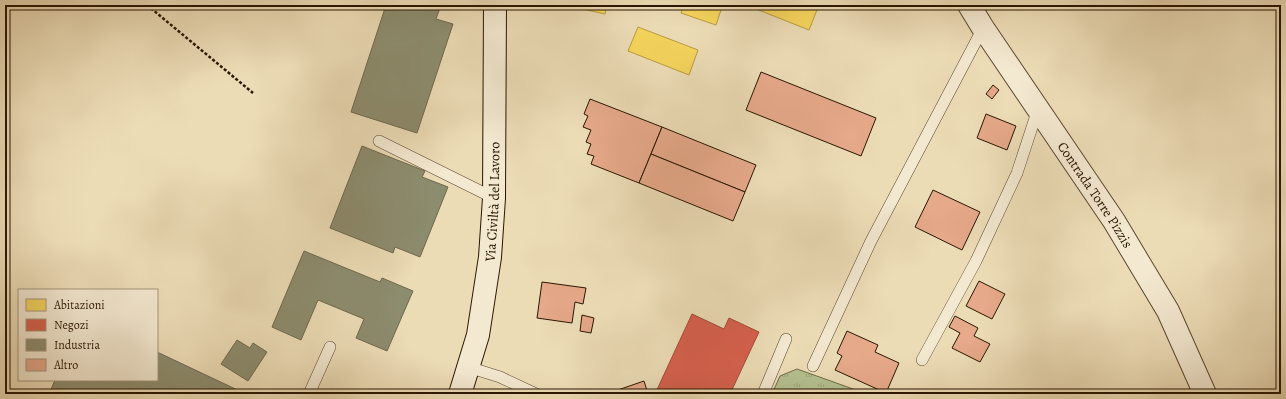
<svg xmlns="http://www.w3.org/2000/svg" width="1286" height="399" font-family="Alegreya,serif">
	<style>
		.grass { fill: url(#grass-tufts); stroke: #6e6b49 }
		.homes { fill: #f6d55c; stroke: #b89b41 }
		.shops { fill: #d6604d; stroke: #a24a36 }
		.industry { fill: #8c8c6e; stroke: #6e684d }
		.building { fill: #e6a98a; stroke: #291501 }
		.lines { fill: none; stroke-linecap: round; stroke-linejoin: round }
		.lane-casing { stroke: #5a472e; stroke-width: 12 }
		.street-casing { stroke: #5a472e; stroke-width: 24 }
		.secondary-casing { stroke: #291501; stroke-width: 24 }
		.path { stroke: #291501; stroke-width: 2.5; stroke-dasharray: 3 2; stroke-linecap: butt }
		.lane { stroke: #f3e8d0; stroke-width: 11 }
		.street { stroke: #f3e8d0; stroke-width: 22 }
		.secondary { stroke: #f3e8d0; stroke-width: 22 }
		.labels { text-anchor: middle; dominant-baseline: central; stroke-width: 4; stroke-linejoin: round; paint-order: stroke }
		.street-label { font-size: 14px; fill: #291501; stroke: #f3e8d0 }
	</style>
	<defs>
		<pattern id="grass-tufts" width="24" height="20" patternUnits="userSpaceOnUse"><rect width="24" height="20" fill="#b4c191"/><path d="M3 7l-1-3M5 7V3M7 7l1-3M15 17l-1-3M17 17v-4M19 17l1-3" fill="none" stroke="#9ba57b"/></pattern>
	</defs>
	<rect width="100%" height="100%" fill="#ecdcb6"/>
	<filter id="stains"><feTurbulence type="fractalNoise" baseFrequency=".005" numOctaves="4"/><feColorMatrix values="0 0 0 0 .2 0 0 0 0 .09 0 0 0 0 .02 0 0 0 .5 -.17"/></filter>
	<radialGradient id="worn" r=".72"><stop offset=".6" stop-color="#630" stop-opacity="0"/><stop offset="1" stop-color="#630" stop-opacity=".3"/></radialGradient>
	<!-- grass -->
	<path class="grass" d="M797,369l70,25h-95l8,-18z"/>
	<!-- homes -->
	<g class="homes">
		<path d="M579,5h28l-2,9 -27,-6z"/>
		<path d="M684,5h31l7,2 -6,18 -35,-12z"/>
		<path d="M751,5h68l-10,25 -58,-23z"/>
		<path d="M638,27l60,23 -9,25 -61,-24z"/>
	</g>
	<!-- shops -->
	<path class="shops" d="M692,314l32,15 5,-11 30,14 -29,62h-75z"/>
	<!-- industry -->
	<g class="industry">
		<path d="M386,5h9l9,3 1,-3h36l-5,14 17,5 -36,109 -66,-21z"/>
		<path d="M362,146l63,25 -3,6 26,10 -28,70 -25,-10 -2,6 -63,-25z"/>
		<path d="M304,251l76,31 2,-4 31,13 -26,60 -31,-13 8,-19 -46,-19 -17,40 -29,-13z"/>
		<path d="M237,340l13,8 3,-5 14,9 -19,29 -27,-17z"/>
		<path d="M157,352l89,42h-197l6,-14h102z"/>
	</g>
	<!-- building -->
	<g class="building">
		<path d="M761,72l115,46 -15,38 -115,-46z"/>
		<path d="M993,85l6,5 -7,9 -6,-5z"/>
		<path d="M590,99l72,28 -23,56 -48,-19 3,-8 -7,-2 4,-10 -5,-2 5,-12 -8,-3 5,-11 -4,-2z"/>
		<path d="M986,114l30,12 -9,24 -30,-12z"/>
		<path d="M662,127l94,38 -11,27 -94,-38z"/>
		<path d="M651,154l94,38 -12,29 -94,-38z"/>
		<path d="M933,190l47,22 -18,38 -47,-23z"/>
		<path d="M1281,252v20l-4,-7z"/>
		<path d="M979,281l26,13 -13,25 -26,-13z"/>
		<path d="M542,282l44,6 -3,16 -8,-2 -3,21 -35,-5z"/>
		<path d="M582,315l12,3 -3,15 -11,-2z"/>
		<path d="M955,316l23,12 -4,8 16,8 -10,18 -28,-14 8,-15 -11,-6z"/>
		<path d="M847,331l31,14 -3,7 24,11 -13,30 -51,-23 7,-14 -5,-3z"/>
		<path d="M644,381l4,13h-36v-2z"/>
	</g>
	<g class="lines">
		<defs>
			<g id="lane">
				<path d="M379,141l115,57"/>
				<path d="M922,360l54,-99 41,-88 21,-64"/>
				<path d="M813,366l58,-125 112,-213"/>
				<path d="M468,367l32,10 36,17"/>
				<path d="M309,394l21,-47"/>
				<path d="M763,394l23,-55"/>
			</g>
			<g id="street">
				<path id="s1" d="M969,5l14,23 131,193 54,90 37,83"/>
			</g>
			<g id="secondary">
				<path id="s2" d="M460,394l18,-59 12,-78 4,-59 1,-193"/>
			</g>
		</defs>
		<!-- lane casing -->
		<use href="#lane" class="lane-casing"/>
		<!-- street casing -->
		<use href="#street" class="street-casing"/>
		<!-- secondary casing -->
		<use href="#secondary" class="secondary-casing"/>
		<!-- path -->
		<path class="path" d="M147,5l106,88"/>
		<!-- lane -->
		<use href="#lane" class="lane"/>
		<!-- street -->
		<use href="#street" class="street"/>
		<!-- secondary -->
		<use href="#secondary" class="secondary"/>
	</g>
	<g class="labels">
		<!-- street labels -->
		<g class="street-label">
			<text stroke="none"><textPath href="#s1" startOffset="228">Contrada Torre Pizzis</textPath></text>
			<text stroke="none"><textPath href="#s2" startOffset="196">Via Civiltà del Lavoro</textPath></text>
		</g>
	</g>
	<!-- margin -->
	<rect width="1286" height="399" fill="none" stroke="#ecdcb6" stroke-width="20"/>
	<rect x="6" y="6" width="1274" height="387" fill="none" stroke="#291501" stroke-width="2"/>
	<rect x="10" y="10" width="1266" height="379" fill="none" stroke="#291501"/>
	<!-- legend -->
	<rect x="18" y="289" width="140" height="92" fill="#f3e8d0" stroke="#a2947d"/>
	<rect x="26" y="299" width="20" height="12" fill="#f6d55c" stroke="#a2947d"/>
	<text x="54" y="309" font-size="12" fill="#291501">Abitazioni</text>
	<rect x="26" y="319" width="20" height="12" fill="#d6604d" stroke="#a2947d"/>
	<text x="54" y="329" font-size="12" fill="#291501">Negozi</text>
	<rect x="26" y="339" width="20" height="12" fill="#8c8c6e" stroke="#a2947d"/>
	<text x="54" y="349" font-size="12" fill="#291501">Industria</text>
	<rect x="26" y="359" width="20" height="12" fill="#e6a98a" stroke="#a2947d"/>
	<text x="54" y="369" font-size="12" fill="#291501">Altro</text>
	<rect width="100%" height="100%" filter="url(#stains)"/>
	<rect width="100%" height="100%" fill="url(#worn)"/>
</svg>
